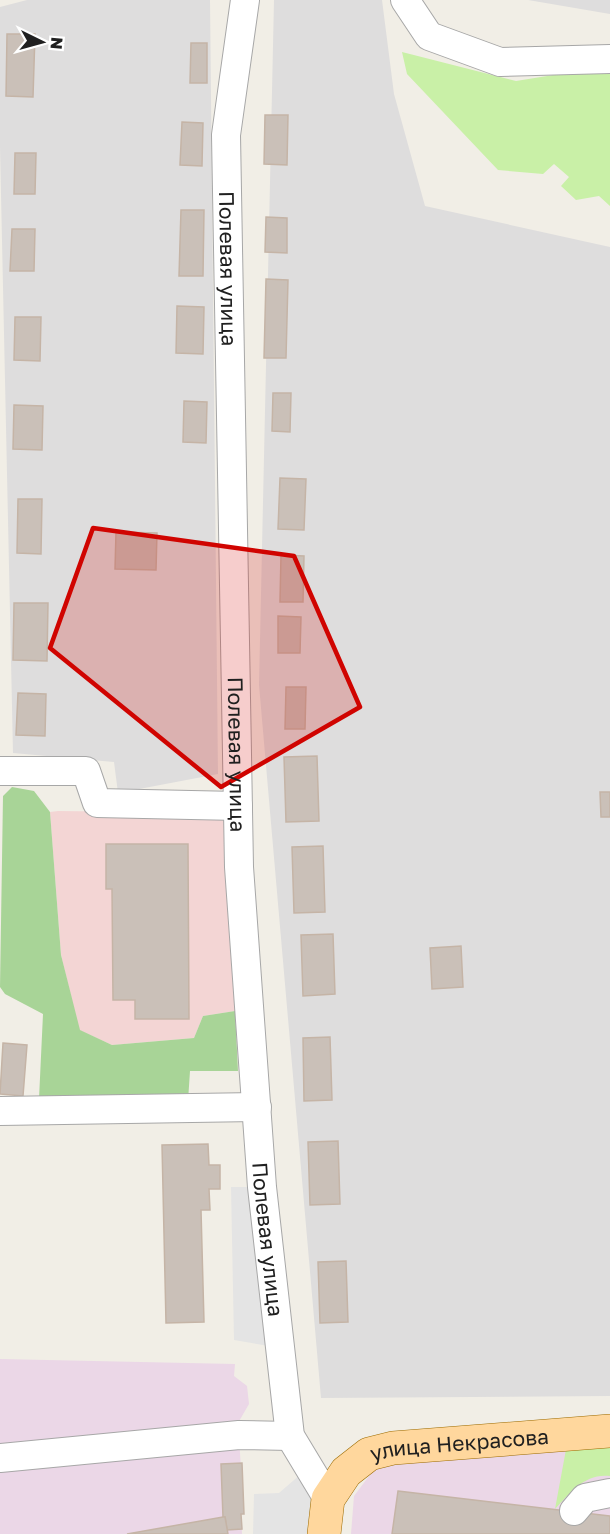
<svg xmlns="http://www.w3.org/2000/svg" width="610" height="1534" font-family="'Golos Text',sans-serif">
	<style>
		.residential { fill: #dedddd }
		.commercial { fill: #f3d5d4 }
		.industrial { fill: #ebd7e7 }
		.grass { fill: #c9f0a7 }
		.forest { fill: #a8d497 }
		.parking { fill: #e4e4e4 }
		.building { fill: #cac0b8; stroke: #c5b4a6; stroke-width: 1.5 }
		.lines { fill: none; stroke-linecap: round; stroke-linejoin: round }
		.minor-casing { stroke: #a7a7a7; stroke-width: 30 }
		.major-casing { stroke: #9c6b00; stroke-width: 34 }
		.minor { stroke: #fff; stroke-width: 28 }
		.major { stroke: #ffd79d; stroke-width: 33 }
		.marked { fill: #d00400; fill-opacity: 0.2; stroke: #d00400; stroke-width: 4.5; stroke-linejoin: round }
		.labels { text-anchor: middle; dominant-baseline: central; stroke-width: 6; stroke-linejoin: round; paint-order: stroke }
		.street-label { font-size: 21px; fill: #202020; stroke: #fff }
	</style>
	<rect width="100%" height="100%" fill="#f1eee6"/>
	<!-- residential -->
	<g class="residential">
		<path d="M27,0h183l8,774 -100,19 -4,-31 -101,-9 -13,-606v-140z"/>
		<path d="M274,0h108l12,94 31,112 185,41v1149l-289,2 -62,-713z"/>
		<path d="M528,0h82v14z"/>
	</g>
	<!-- commercial -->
	<path class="commercial" d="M58,811l168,2 9,198 -32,5 -9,22 -82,7 -33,-15 -18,-75 -11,-143z"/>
	<!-- industrial -->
	<g class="industrial">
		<path d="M0,1359l235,5 -1,12 13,10 2,18 -11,19 6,91h-3l1,20h-242z"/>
		<path d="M610,1443v91h-259l3,-38 24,-32z"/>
	</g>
	<!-- grass -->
	<g class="grass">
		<path d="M402,52l114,29 56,-9 38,-2v136l-11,-10 -23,4 -15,-14 8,-9 -15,-13 -11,10 -45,-4 -91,-96z"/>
		<path d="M610,1443v33c-25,-3 -40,17 -55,33l12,-65z"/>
	</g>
	<!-- forest -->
	<path class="forest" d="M12,787l22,4 16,21 11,143 19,75 32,15 82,-7 9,-22 32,-5 3,60h-48l-2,30 -149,-2 4,-85 -38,-20 -5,-7 3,-191z"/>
	<!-- parking -->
	<g class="parking">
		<path d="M231,1187h31l18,161 -46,-8z"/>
		<path d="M309,1467l9,17 -10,50h-55l1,-40 25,-1z"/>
	</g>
	<!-- building -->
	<g class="building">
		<path d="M7,34h28l-2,63 -27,-1z"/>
		<path d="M191,43h16v40h-17z"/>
		<path d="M265,115h23l-1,50 -23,-1z"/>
		<path d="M182,122l21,1 -1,43 -22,-1z"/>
		<path d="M15,153h21l-1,41h-21z"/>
		<path d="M181,210h23l-1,66h-24z"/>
		<path d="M266,217l21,1v35l-22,-1z"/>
		<path d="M12,229h23l-1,42h-24z"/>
		<path d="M266,279l22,1 -2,78h-22z"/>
		<path d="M177,306l27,1 -1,47 -27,-1z"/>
		<path d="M15,317h26l-1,44 -26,-1z"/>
		<path d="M273,393h18l-1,39 -18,-1z"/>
		<path d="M184,401l23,1 -1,41 -23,-1z"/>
		<path d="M14,405l29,1 -1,44 -29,-1z"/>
		<path d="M280,478l26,1 -2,51 -26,-1z"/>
		<path d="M18,499h24l-1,55 -24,-1z"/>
		<path d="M116,532l41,1 -1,37 -41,-1z"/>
		<path d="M281,555l23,1 -1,46h-23z"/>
		<path d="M14,603h34l-1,58 -34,-1z"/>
		<path d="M278,616l23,1 -1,36h-22z"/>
		<path d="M286,687h20l-1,42h-20z"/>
		<path d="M18,693l28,1 -1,42 -29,-1z"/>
		<path d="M317,756l2,65 -33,1 -2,-65z"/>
		<path d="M600,792h10v25h-9z"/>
		<path d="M106,844h82l1,175h-54v-19h-22l-1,-111h-6z"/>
		<path d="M323,846l2,66 -31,1 -2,-66z"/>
		<path d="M333,934l2,60 -32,2 -2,-61z"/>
		<path d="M461,946l2,41 -31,2 -2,-41z"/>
		<path d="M330,1037l2,63 -28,1 -1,-63z"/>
		<path d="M3,1043l24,2 -4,51 -23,-2z"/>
		<path d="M338,1141l2,63 -30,1 -2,-63z"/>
		<path d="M208,1144l1,21h11v24h-11l1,21h-9l3,112 -38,1 -4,-178z"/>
		<path d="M346,1261l2,61 -28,1 -2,-61z"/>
		<path d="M242,1463l2,51h-3l1,15 -15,1 -2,-13h-2l-2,-53z"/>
		<path d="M398,1491l212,25v18h-218z"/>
		<path d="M225,1517l3,17h-101l96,-17z"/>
	</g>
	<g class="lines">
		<defs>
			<g id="minor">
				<path id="s1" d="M245,0l-19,135 13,732 23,320 28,249 38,63"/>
				<path d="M405,0l24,36 71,26 110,-3"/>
				<path d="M0,771h86l11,32 141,3"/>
				<path d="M0,1111l257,-4"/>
				<path d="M0,1458l239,-23 51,1"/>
				<path d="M574,1511l11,-13 25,-5"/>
			</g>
			<g id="major">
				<path id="s2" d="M324,1534l4,-35 18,-27 23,-18 24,-6 217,-17"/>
			</g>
		</defs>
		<!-- minor casing -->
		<use href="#minor" class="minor-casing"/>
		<!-- major casing -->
		<use href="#major" class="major-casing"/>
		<!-- minor -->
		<use href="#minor" class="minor"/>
		<!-- major -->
		<use href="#major" class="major"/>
	</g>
	<!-- marked area -->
	<path class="marked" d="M93,528l201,28 66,151 -139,80 -171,-139z"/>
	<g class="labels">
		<!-- street labels -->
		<g class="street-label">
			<text stroke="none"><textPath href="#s1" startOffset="270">Полевая улица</textPath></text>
			<text stroke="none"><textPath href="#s1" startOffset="756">Полевая улица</textPath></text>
			<text stroke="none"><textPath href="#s1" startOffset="1242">Полевая улица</textPath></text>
			<text stroke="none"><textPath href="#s2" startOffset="188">улица Некрасова</textPath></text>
		</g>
	</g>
	<!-- north arrow -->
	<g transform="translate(42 42) rotate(95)" stroke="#ffffff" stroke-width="4.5" paint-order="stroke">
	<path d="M0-4.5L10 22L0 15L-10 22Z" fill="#202020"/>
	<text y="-9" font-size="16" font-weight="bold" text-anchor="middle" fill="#202020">N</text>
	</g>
</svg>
